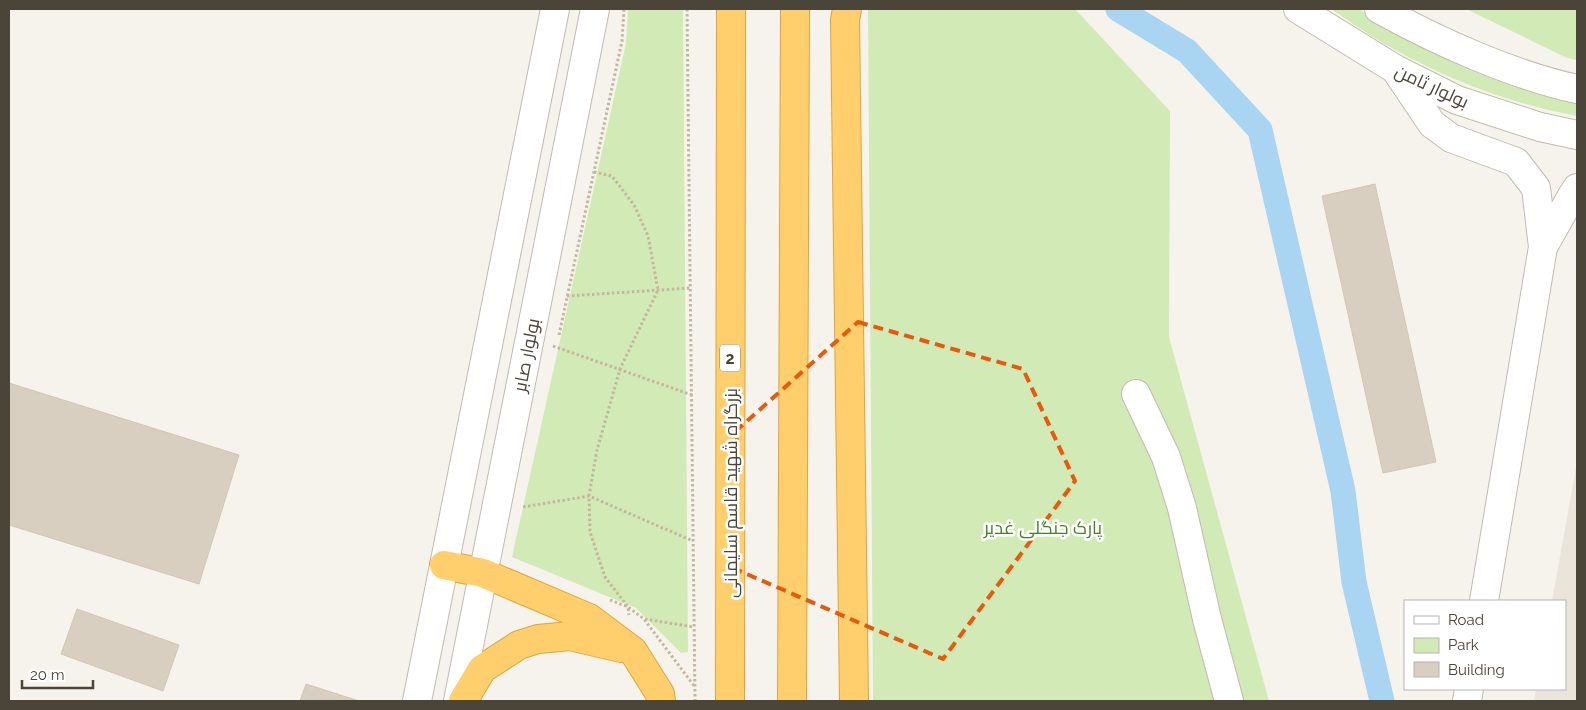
<svg xmlns="http://www.w3.org/2000/svg" width="1586" height="710" font-family="Raleway,Cairo,sans-serif">
	<style>
		.residential { fill: #eae5da }
		.green { fill: #d2eab5 }
		.lines { fill: none; stroke-linecap: round; stroke-linejoin: round }
		.canal { stroke: #a9d4f2; stroke-width: 25 }
		.building { fill: #d8cfc1; stroke: #d3c7b4 }
		.minor-casing { stroke: #c2bbae; stroke-width: 30 }
		.highway-casing { stroke: #e0a43c; stroke-width: 30 }
		.path { stroke: #c4b79f; stroke-width: 3; stroke-dasharray: 2.5 2.5; stroke-linecap: butt }
		.minor { stroke: #fff; stroke-width: 28 }
		.highway { stroke: #ffcf6e; stroke-width: 28 }
		.marked { fill: none; stroke: #e8590c; stroke-width: 4; stroke-dasharray: 10 6; stroke-linejoin: round }
		.labels { text-anchor: middle; dominant-baseline: central; stroke-width: 5; stroke-linejoin: round; paint-order: stroke }
		.shield { fill: #fff; stroke: #817c74; stroke-width: 1 }
		.shield-label { font-size: 16px; font-weight: bold; fill: #4b4439 }
		.street-label { font-size: 18px; fill: #4b4439; stroke: #fff }
		.park-label { font-size: 18px; fill: #4a7f2a; stroke: #fff }
	</style>
	<rect width="100%" height="100%" fill="#f6f3ec"/>
	<!-- residential -->
	<path class="residential" d="M1577,462v239h-43l2,-12h29v-88h-13z"/>
	<!-- green -->
	<g class="green">
		<path d="M628,9h55l5,643 -7,1 -45,-45 -124,-51 114,-514z"/>
		<path d="M868,9h207l95,102 -1,226 100,364h-396z"/>
		<path d="M1331,9h28l38,25 79,38 62,21 39,7v16c-64,-12 -127,-35 -185,-68 -21,-11 -41,-26 -61,-39z"/>
		<path d="M1466,9h111v51l-10,-2z"/>
	</g>
	<g class="lines">
		<!-- canal -->
		<path class="canal" d="M1118,9l69,42 73,79 83,361 11,91 28,119"/>
	</g>
	<!-- building -->
	<g class="building">
		<path d="M1375,184l61,278 -53,11 -61,-277z"/>
		<path d="M9,383l230,72 -40,129 -190,-59z"/>
		<path d="M77,609l102,36 -16,46 -102,-37z"/>
		<path d="M306,684l53,17h-59z"/>
	</g>
	<g class="lines">
		<defs>
			<g id="minor">
				<path d="M1298,9l97,60 62,31 83,27 37,8"/>
				<path d="M1379,9c58,32 133,66 198,80"/>
				<path d="M1395,69l37,55 19,14 65,24 20,26 7,59 -59,354"/>
				<path d="M1543,247l30,-53 4,-6"/>
				<path d="M1136,394l30,63 16,51 25,111 22,82"/>
				<path d="M417,701l138,-692"/>
				<path d="M458,701l137,-692"/>
				<path d="M1467,701l2,-12"/>
			</g>
			<g id="highway">
				<path d="M847,9l-2,11 9,681"/>
				<path d="M444,565l39,8 106,45 44,33 27,43 1,7"/>
				<path d="M463,701l19,-32 37,-24 19,-6 32,-3 51,12"/>
				<path d="M730,701l1,-692"/>
				<path d="M792,701l3,-692"/>
			</g>
		</defs>
		<!-- minor casing -->
		<use href="#minor" class="minor-casing"/>
		<!-- highway casing -->
		<use href="#highway" class="highway-casing"/>
		<!-- path -->
		<g class="path">
			<path d="M687,9l8,692"/>
			<path d="M594,172l18,4 22,29 14,31 10,54 -38,79 -23,81 -8,46 1,36 15,45 23,30 1,8"/>
			<path d="M567,296l124,-8"/>
			<path d="M559,335l63,-294 2,-32"/>
			<path d="M553,346l139,49"/>
			<path d="M523,507l66,-11 104,45"/>
			<path d="M610,600l18,7 16,12 51,68"/>
			<path d="M645,619l49,8"/>
		</g>
		<!-- minor -->
		<use href="#minor" class="minor"/>
		<!-- highway -->
		<use href="#highway" class="highway"/>
	</g>
	<!-- marked area -->
	<path class="marked" d="M858,322l165,47 52,112 -132,178 -208,-90 2,-139z"/>
	<g class="labels">
		<!-- shield labels -->
		<rect class="shield" x="720" y="344.5" width="20" height="27" rx="4"/>
		<g class="shield-label">
			<text x="730" y="358">2</text>
		</g>
		<!-- street labels -->
		<g class="street-label">
			<text transform="translate(1432 86) rotate(25)">بولوار ثامن</text>
			<text transform="translate(526 355) rotate(-79)">بولوار صابر</text>
			<text transform="translate(730 493) rotate(-90)">بزرگراه شهید قاسم سلیمانی</text>
		</g>
		<!-- park labels -->
		<g class="park-label">
			<text x="1043" y="527">پارک جنگلی غدیر</text>
		</g>
	</g>
	<!-- border -->
	<rect width="1586" height="710" fill="none" stroke="#4b4439" stroke-width="20"/>
	<!-- legend -->
	<rect x="1404" y="600" width="162" height="90" fill="#ffffff" stroke="#b7b4b0"/>
	<rect x="1414" y="616" width="25" height="8" fill="#ffffff" stroke="#b7b4b0"/>
	<text x="1448" y="625" font-size="15" fill="#4b4439">Road</text>
	<rect x="1414" y="638" width="25" height="15" fill="#d2eab5" stroke="#b7b4b0"/>
	<text x="1448" y="650" font-size="15" fill="#4b4439">Park</text>
	<rect x="1414" y="662" width="25" height="15" fill="#d8cfc1" stroke="#b7b4b0"/>
	<text x="1448" y="675" font-size="15" fill="#4b4439">Building</text>
	<!-- scale -->
	<path d="M22 680v8h71v-8" fill="none" stroke="#4b4439" stroke-width="2.5"/>
	<text x="30" y="680" font-size="15" fill="#4b4439" stroke="#ffffff" stroke-width="4" paint-order="stroke">20 m</text>
</svg>
